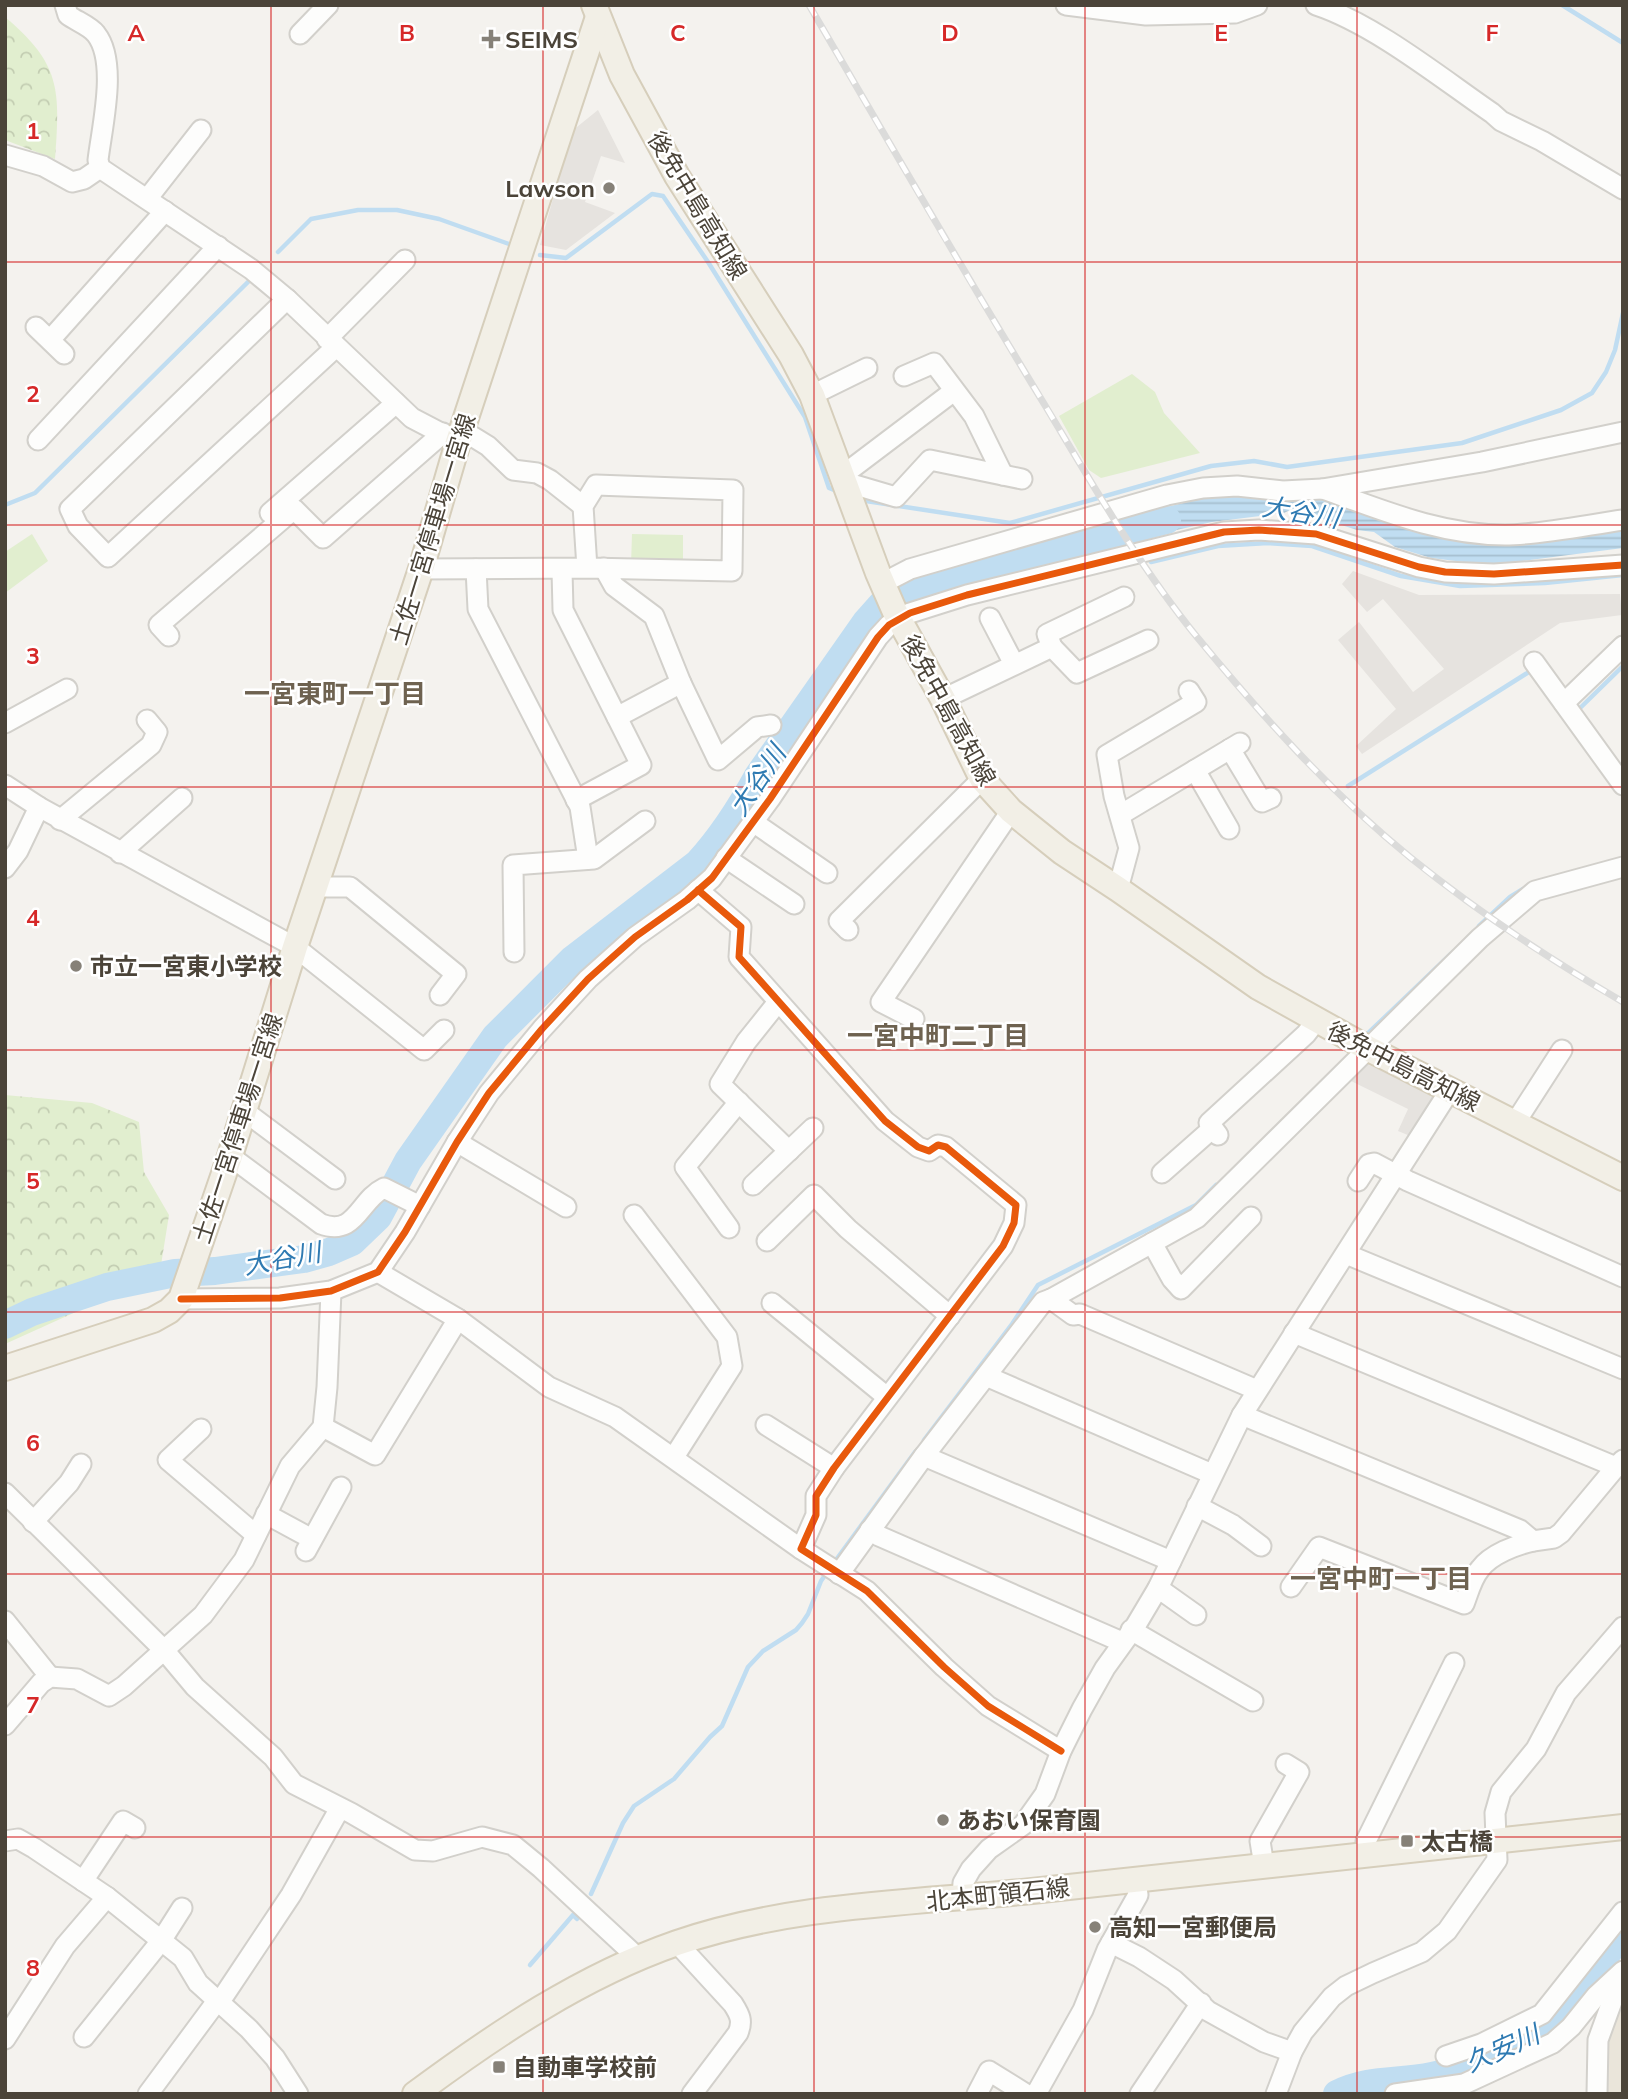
<svg xmlns="http://www.w3.org/2000/svg" width="1628" height="2099" font-family="Mulish,'Noto Sans JP',sans-serif">
	<style>
		.education { fill: #eae5da }
		.green { fill: #e1eecf }
		.forest { fill: url(#forest-crowns) }
		.parking { fill: #e6e3df }
		.water { fill: url(#water-rules) }
		.lines { fill: none; stroke-linecap: round; stroke-linejoin: round }
		.stream { stroke: #c0ddf1; stroke-width: 4.5 }
		.river { stroke: #c0ddf1; stroke-width: 28 }
		.minor-casing { stroke: #d2d0cb; stroke-width: 23 }
		.major-casing { stroke: #d6cebb; stroke-width: 28 }
		.minor { stroke: #fdfdfc; stroke-width: 19 }
		.major { stroke: #f2efe6; stroke-width: 24 }
		.rail-casing { stroke: #dbdbda; stroke-width: 7 }
		.rail { stroke: #fff; stroke-width: 4.5; stroke-dasharray: 13; stroke-linecap: butt }
		.cycleway-casing { stroke: #fff; stroke-width: 11 }
		.cycleway { stroke: #e8590c; stroke-width: 7 }
		.grid { fill: none; stroke: #d62828; stroke-width: 2; stroke-opacity: 0.55 }
		.poi-dot { fill: #868178; stroke: #fff; stroke-width: 2.5 }
		.labels { text-anchor: middle; dominant-baseline: central; stroke-width: 5; stroke-linejoin: round; paint-order: stroke }
		.poi-label { font-size: 24px; font-weight: bold; fill: #4b4439; stroke: #fff; text-anchor: start }
		.street-label { font-size: 24px; fill: #4b4439; stroke: #fff }
		.water-label { font-size: 26px; font-style: italic; fill: #2e7ab2; stroke: #fff }
		.neighbourhood-label { font-size: 26px; font-weight: bold; fill: #6e6250; stroke: #fff }
		.grid-label { font-size: 23px; text-anchor: middle; font-weight: bold; fill: #d62828; stroke: #fff; stroke-width: 5; stroke-linejoin: round; paint-order: stroke }
	</style>
	<defs>
		<pattern id="forest-crowns" width="20" height="18" patternUnits="userSpaceOnUse" patternTransform="scale(1.75)"><rect width="20" height="18" fill="#e1eecf"/><path d="M2 6a3 3 0 1 1 6 0M12 15a3 3 0 1 1 6 0" fill="none" stroke="#c3cdb2"/></pattern>
		<pattern id="water-rules" width="6" height="5" patternUnits="userSpaceOnUse" patternTransform="scale(1.75)"><rect width="6" height="5" fill="#c0ddf1"/><path d="M0 2.5h6" fill="none" stroke="#a6bfcf"/></pattern>
	</defs>
	<rect width="100%" height="100%" fill="#f4f2ee"/>
	<!-- education -->
	<path class="education" d="M1623,1997v97h-18v-51z"/>
	<!-- green -->
	<g class="green">
		<path d="M1132,374l23,18 9,21 36,40 -99,25 -12,-8 -30,-54z"/>
		<path d="M32,534l16,27 -43,32v-41z"/>
		<path d="M632,534l51,1v31l-52,-1z"/>
	</g>
	<!-- forest -->
	<g class="forest">
		<path d="M5,17c56,47 55,73 50,142l-50,-19z"/>
		<path d="M5,1095l87,8 47,19 5,50 25,43 -8,50 -41,27 -115,52z"/>
	</g>
	<!-- parking -->
	<g class="parking">
		<path d="M598,110l27,53 -24,-7 -16,46 30,11 -49,37 -26,-5 32,-114z"/>
		<path d="M1353,571l66,24 201,-1 2,21 -62,8 -198,131 -6,-8 40,-37 -58,-69 21,-18 54,70 31,-23 -61,-70 -16,13 -25,-28z"/>
		<path d="M1367,1064l72,33 -24,41 -17,-7 10,-22 -59,-29z"/>
	</g>
	<!-- water -->
	<path class="water" d="M1252,491c22,1 48,0 69,6 43,12 82,35 127,42 58,9 117,-5 175,-13v22l-117,15h-34l-41,-5 -36,-11 -21,-15 -17,-2 -65,-21 -8,4 -72,9 -76,17 -13,-21 76,-19z"/>
	<g class="lines">
		<!-- stream -->
		<g class="stream">
			<path d="M1562,5l61,38"/>
			<path d="M278,252l33,-33 47,-9h39l42,9 70,25"/>
			<path d="M540,255l26,3 86,-64 11,2 45,66 97,155 24,71 5,2"/>
			<path d="M866,501l144,22 201,-57 43,-5 33,6 175,-24 99,-33 31,-17 14,-21 9,-22 8,-37"/>
			<path d="M5,505l30,-12 214,-212"/>
			<path d="M1151,562l67,-16 50,-3 44,3 89,30 59,10 85,-3 78,-8"/>
			<path d="M1576,712l47,-46"/>
			<path d="M1348,786l184,-116"/>
			<path d="M1479,926l31,-29 13,-8"/>
			<path d="M1363,1038l90,-86"/>
			<path d="M924,1440l88,-116 26,-39 158,-80 20,-20"/>
			<path d="M833,1564l82,-112"/>
			<path d="M591,1894l32,-71 11,-17 40,-27 36,-42 12,-11 26,-59 15,-16 33,-21 6,-7 6,-9 13,-33 7,-10"/>
			<path d="M530,1965l43,-50 4,4 3,-4"/>
		</g>
		<!-- river -->
		<g class="river">
			<path d="M5,1325l27,-13 75,-25 68,-14 40,-2 89,-12 25,-7 23,-10 26,-25 30,-56 87,-124 78,-78 125,-96c24,-26 43,-56 60,-87l108,-154 16,-18 56,-25 229,-59"/>
			<path d="M1337,2094c31,-16 62,-11 95,-18 26,-5 100,-32 119,-50 25,-25 49,-65 72,-94"/>
		</g>
		<defs>
			<g id="minor">
				<path d="M65,5l3,10c8,6 22,11 28,19 22,28 6,92 2,126l2,8 151,101 36,30 125,119 46,24"/>
				<path d="M1066,5l80,10 89,-2 22,-8"/>
				<path d="M1316,5c58,19 125,73 176,108l9,8 41,20 81,48"/>
				<path d="M300,34l28,-29"/>
				<path d="M5,155l38,11 29,16 12,-3 16,-11"/>
				<path d="M147,199l54,-69"/>
				<path d="M287,299l-217,210 8,17 30,31 228,-210"/>
				<path d="M36,327l28,27"/>
				<path d="M327,339l78,-79"/>
				<path d="M50,340l115,-129"/>
				<path d="M904,376l30,-13 40,53 29,59"/>
				<path d="M812,395l55,-27"/>
				<path d="M462,430l26,16 25,24 24,3 13,7 33,26"/>
				<path d="M38,440l180,-194"/>
				<path d="M843,475l111,-84"/>
				<path d="M845,482l51,15 34,-37 92,19"/>
				<path d="M1323,489c59,21 117,46 182,46 35,0 82,-10 118,-15"/>
				<path d="M270,513l126,-110"/>
				<path d="M604,568l10,18 40,30 27,67 37,77 39,-33 14,-2"/>
				<path d="M421,569l166,-1 145,3 1,-81 -137,-5 -13,21 4,62"/>
				<path d="M476,569l2,40 102,198 8,52"/>
				<path d="M562,570l1,40 78,155 -65,35"/>
				<path d="M883,583l27,-14 257,-74 36,-7 34,-2 46,5 39,-2 160,-27 141,-30"/>
				<path d="M990,618l24,46"/>
				<path d="M169,636l-10,-11 135,-116 29,29 120,-105"/>
				<path d="M1052,647l-5,-13 77,-37"/>
				<path d="M1534,662l89,123"/>
				<path d="M943,699l109,-52 25,26 71,-33"/>
				<path d="M1564,703l59,-57"/>
				<path d="M617,717l64,-34"/>
				<path d="M5,723l62,-34"/>
				<path d="M1230,749l32,53 9,-4"/>
				<path d="M1195,770l34,59"/>
				<path d="M5,785l34,22 256,140 129,103 20,-20"/>
				<path d="M1120,815l120,-72"/>
				<path d="M60,820l91,-75 6,-13 -10,-12"/>
				<path d="M753,822l74,51"/>
				<path d="M120,853l62,-55"/>
				<path d="M726,858l68,46"/>
				<path d="M5,868l13,-17 21,-44"/>
				<path d="M315,887h35l106,87 -16,21"/>
				<path d="M1118,889l11,-41 -15,-52 -7,-41 89,-53 -7,-11"/>
				<path d="M698,890l43,37 -2,30 146,164 33,26 11,4 9,-6 8,2 70,58 -2,18 -11,23 -169,222 -18,28v19l-15,34 66,42 77,76 44,39 73,45"/>
				<path d="M848,930l-9,-9 143,-142"/>
				<path d="M514,952l-1,-87 81,-6 51,-38"/>
				<path d="M778,1002l-32,40 -26,42 69,67"/>
				<path d="M914,1019l-33,-17 130,-191"/>
				<path d="M244,1111l91,68"/>
				<path d="M1515,1123l47,-73"/>
				<path d="M1218,1135l-9,-12 97,-89 10,-13"/>
				<path d="M457,1142l109,65"/>
				<path d="M230,1156l91,68c35,13 38,-24 63,-36l36,18"/>
				<path d="M1162,1173l51,-45"/>
				<path d="M1358,1181l11,-17 5,-1 34,18 215,96"/>
				<path d="M753,1185l60,-57"/>
				<path d="M634,1215l93,122 5,29 -58,91"/>
				<path d="M729,1228l-44,-61 54,-65"/>
				<path d="M767,1241l47,-46 34,34 102,87"/>
				<path d="M1152,1243l20,36 9,10 70,-72"/>
				<path d="M1346,1254l277,115"/>
				<path d="M378,1272l80,47 91,68 66,30 186,132"/>
				<path d="M181,1299l99,-1 51,-7 47,-19 27,-40 52,-90 32,-49 53,-64 46,-50 47,-42 52,-37 25,-22 58,-79 108,-162 11,-12 21,-12 57,-18 257,-63 35,-2 57,4 103,33 26,5 49,2 129,-9"/>
				<path d="M1051,1299l146,-81 283,-280 55,-47 88,-24"/>
				<path d="M772,1303l115,94"/>
				<path d="M1294,1333l322,134 7,-7"/>
				<path d="M986,1376l226,98"/>
				<path d="M1242,1415l278,115 13,11 21,-3 7,-5 55,-66"/>
				<path d="M766,1425l68,43"/>
				<path d="M323,1427l52,28 83,-136"/>
				<path d="M201,1429l-33,31 88,75"/>
				<path d="M924,1456l247,105"/>
				<path d="M5,1493l159,157 31,37 78,70 21,27 57,29 64,37 18,1 49,-14 31,8 28,23 97,90"/>
				<path d="M1197,1506l36,19 28,21"/>
				<path d="M266,1514l46,25"/>
				<path d="M33,1522l36,-39 12,-19"/>
				<path d="M870,1530l9,6 243,106"/>
				<path d="M306,1551l35,-64"/>
				<path d="M839,1574l85,-118 119,-154 8,-3 22,16 7,-1 177,76"/>
				<path d="M1291,1587l28,-40 145,57c4,-10 8,-26 16,-35 11,-15 36,-24 53,-28"/>
				<path d="M1158,1588l38,27"/>
				<path d="M5,1621l45,56"/>
				<path d="M1131,1630l122,71"/>
				<path d="M5,1725l36,-42 9,-6 27,2 32,17 15,-10 79,-71 41,-55 46,-94 33,-39 4,-40 4,-96"/>
				<path d="M5,1841l13,-2 16,9 73,49 76,61 15,25 51,46 26,29 23,36"/>
				<path d="M1369,1855l-3,-14 88,-178"/>
				<path d="M1264,1866l-4,-25 39,-69 -13,-8"/>
				<path d="M83,1881l40,-60 12,7"/>
				<path d="M962,1898l1,-15 8,-14 18,-20 34,-24 22,-31 16,-43 21,-42 23,-41 31,-43 22,-37 84,-173 208,-325"/>
				<path d="M677,1943l56,61c7,11 10,17 5,29l-46,61"/>
				<path d="M1111,1943l28,14 35,23 34,31 56,31 28,10"/>
				<path d="M84,2037l77,-96 21,-33"/>
				<path d="M5,2039l60,-93 42,-49"/>
				<path d="M1446,2056l35,-12 61,-30 81,-102"/>
				<path d="M148,2094l66,-89 11,-11 66,-99 49,-87"/>
				<path d="M977,2094l12,-23 37,23"/>
				<path d="M1036,2094l47,-84 24,-60 31,-55 -2,-15"/>
				<path d="M1140,2094l61,-91"/>
				<path d="M1276,2094l16,-42 11,-20 29,-35 14,-11 27,-13 49,-21 25,-21 50,-71 -2,-47 6,-21 35,-43 30,-56 57,-66"/>
				<path d="M1395,2094l69,-10 89,-41 18,-16 25,-31 27,-25"/>
				<path d="M1597,2094l1,-54 24,-66"/>
			</g>
			<g id="major">
				<path d="M594,5l28,70 55,101 114,179 21,40 66,178 17,39 48,87 39,80 29,32 51,41 56,37 140,98 111,62 254,129"/>
				<path d="M5,1368l148,-48 16,-9 12,-12 49,-143 65,-209 126,-378 37,-127 140,-425"/>
				<path d="M415,2094c81,-60 167,-118 262,-151 114,-39 236,-40 355,-52 197,-21 394,-42 591,-64"/>
			</g>
		</defs>
		<!-- minor casing -->
		<use href="#minor" class="minor-casing"/>
		<!-- major casing -->
		<use href="#major" class="major-casing"/>
		<!-- minor -->
		<use href="#minor" class="minor"/>
		<!-- major -->
		<use href="#major" class="major"/>
		<defs>
			<path id="rail" d="M809,5c78,134 156,269 237,402 47,78 93,159 151,230 65,79 134,156 214,221 67,54 138,101 212,144"/>
		</defs>
		<!-- rail casing -->
		<use href="#rail" class="rail-casing"/>
		<!-- rail -->
		<use href="#rail" class="rail"/>
		<defs>
			<g id="cycleway">
				<path d="M698,890l43,37 -2,30 146,164 33,26 11,4 9,-6 8,2 70,58 -2,18 -11,23 -169,222 -18,28v19l-15,34 66,42 77,76 44,39 73,45"/>
				<path d="M181,1299l99,-1 51,-7 47,-19 27,-40 52,-90 32,-49 53,-64 46,-50 47,-42 52,-37 25,-22 58,-79 108,-162 11,-12 21,-12 57,-18 257,-63 35,-2 57,4 103,33 26,5 49,2 129,-9"/>
			</g>
		</defs>
		<!-- cycleway casing -->
		<use href="#cycleway" class="cycleway-casing"/>
		<!-- cycleway -->
		<use href="#cycleway" class="cycleway"/>
	</g>
	<!-- grid -->
	<path class="grid" d="M271,5v2089M543,5v2089M814,5v2089M1085,5v2089M1357,5v2089M5,262h1618M5,525h1618M5,787h1618M5,1050h1618M5,1312h1618M5,1574h1618M5,1837h1618"/>
	<!-- markers -->
	<g class="poi-dot">
		<path d="M487.5 28.5h7v7h7v7h-7v7h-7v-7h-7v-7h7z"/>
		<circle cx="609" cy="188" r="7"/>
		<circle cx="76" cy="966" r="7"/>
		<circle cx="943" cy="1820" r="7"/>
		<rect x="1400" y="1834" width="14" height="14" rx="3.5"/>
		<circle cx="1095" cy="1927" r="7"/>
		<rect x="492" y="2060" width="14" height="14" rx="3.5"/>
	</g>
	<g class="labels">
		<!-- poi labels -->
		<g class="poi-label">
			<text x="505" y="39">SEIMS</text>
			<text x="595" y="188" text-anchor="end">Lawson</text>
			<text x="90" y="966">市立一宮東小学校</text>
			<text x="957" y="1820">あおい保育園</text>
			<text x="1421" y="1841">太古橋</text>
			<text x="1109" y="1927">高知一宮郵便局</text>
			<text x="513" y="2067">自動車学校前</text>
		</g>
		<!-- street labels -->
		<g class="street-label">
			<text transform="translate(698 205) rotate(59)">後免中島高知線</text>
			<text transform="translate(432 529) rotate(-73)">土佐一宮停車場一宮線</text>
			<text transform="translate(949 710) rotate(61)">後免中島高知線</text>
			<text transform="translate(1404 1066) rotate(27)">後免中島高知線</text>
			<text transform="translate(237 1128) rotate(-72)">土佐一宮停車場一宮線</text>
			<text transform="translate(998 1894) rotate(-6)">北本町領石線</text>
		</g>
		<!-- water labels -->
		<g class="water-label">
			<text transform="translate(1301 512) rotate(9)">大谷川</text>
			<text transform="translate(757 780) rotate(-56)">大谷川</text>
			<text transform="translate(282 1258) rotate(-10)">大谷川</text>
			<text transform="translate(1502 2048) rotate(-24)">久安川</text>
		</g>
		<!-- neighbourhood labels -->
		<g class="neighbourhood-label">
			<text x="335" y="693">一宮東町一丁目</text>
			<text x="938" y="1035">一宮中町二丁目</text>
			<text x="1381" y="1578">一宮中町一丁目</text>
		</g>
	</g>
	<g class="grid-label">
		<text x="136" y="41">A</text>
		<text x="407" y="41">B</text>
		<text x="678" y="41">C</text>
		<text x="950" y="41">D</text>
		<text x="1221" y="41">E</text>
		<text x="1492" y="41">F</text>
		<text x="33" y="139">1</text>
		<text x="33" y="402">2</text>
		<text x="33" y="664">3</text>
		<text x="33" y="926">4</text>
		<text x="33" y="1189">5</text>
		<text x="33" y="1451">6</text>
		<text x="33" y="1713">7</text>
		<text x="33" y="1976">8</text>
	</g>
	<!-- border -->
	<rect width="1628" height="2099" fill="none" stroke="#4b4439" stroke-width="14"/>
</svg>
